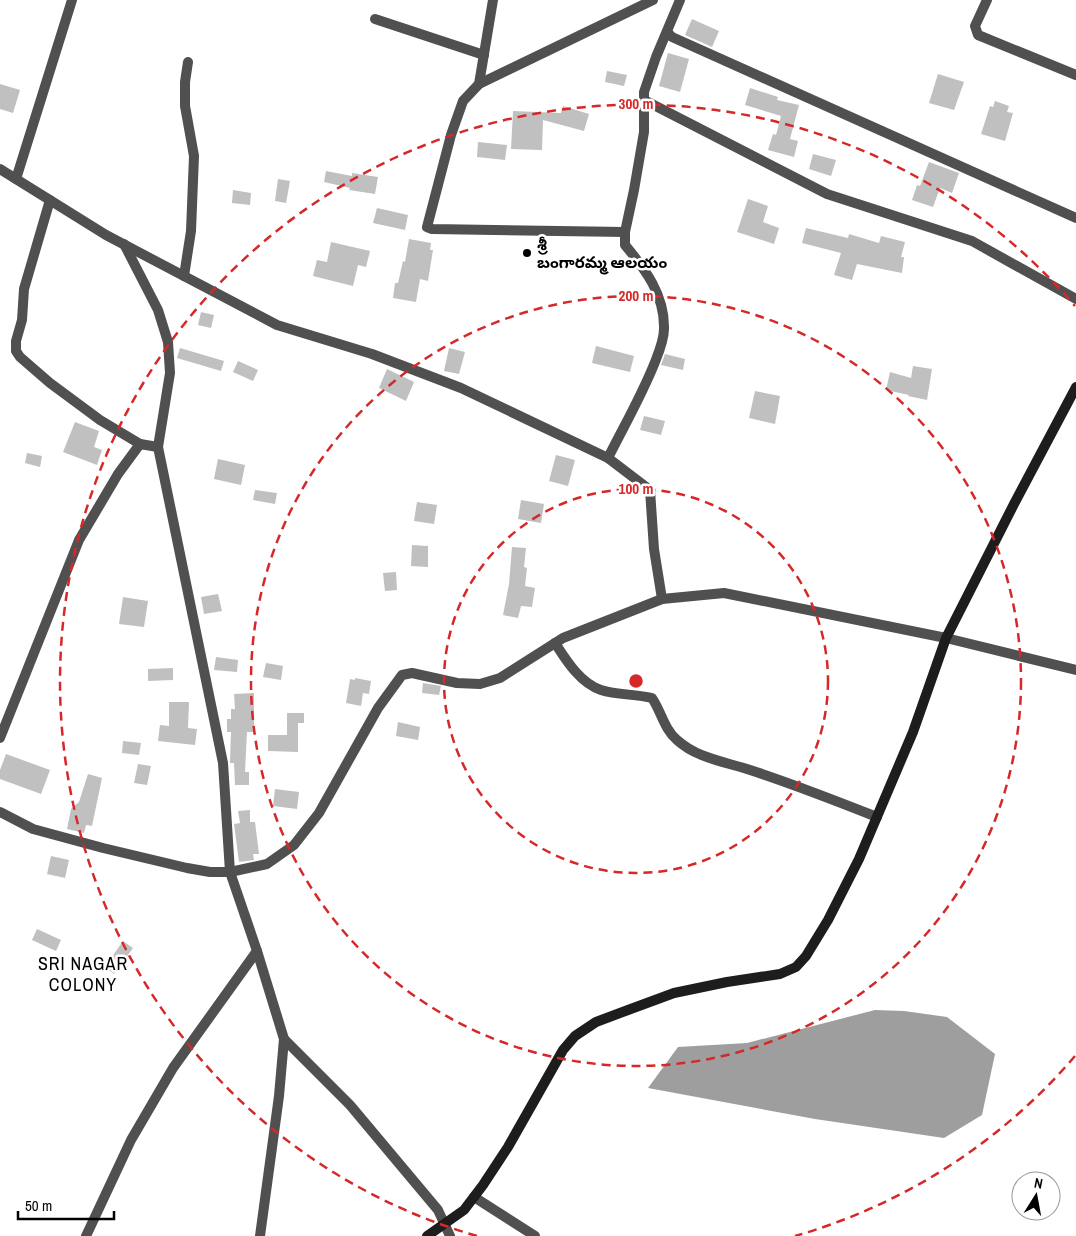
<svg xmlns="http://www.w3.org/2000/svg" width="1076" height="1236" font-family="'Archivo Narrow','Noto Sans Telugu',sans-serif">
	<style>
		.water { fill: #9e9e9e }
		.building { fill: #c0c0c0 }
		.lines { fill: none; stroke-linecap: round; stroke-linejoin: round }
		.street { stroke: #505050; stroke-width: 10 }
		.secondary { stroke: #1d1d1d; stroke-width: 10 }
		.ring { fill: none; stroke: #d62828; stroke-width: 2.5; stroke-dasharray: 9 6 }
		.poi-dot { fill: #000; stroke: #fff; stroke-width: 2 }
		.labels { text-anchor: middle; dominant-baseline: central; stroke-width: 5; stroke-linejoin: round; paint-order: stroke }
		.poi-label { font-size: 16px; font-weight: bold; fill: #000; stroke: #fff; text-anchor: start }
		.neighbourhood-label { font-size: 18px; letter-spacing: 1px; fill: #000; stroke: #fff }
		.centre { fill: #d62828; stroke: #fff; stroke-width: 2.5 }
		.ring-label { font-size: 15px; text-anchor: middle; font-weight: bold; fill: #d62828; stroke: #fff; stroke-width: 5; stroke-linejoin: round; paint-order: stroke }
	</style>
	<rect width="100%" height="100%" fill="#fff"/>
	<!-- water -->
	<path class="water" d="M875,1010l29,1 43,6 48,37 -13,61 -38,23 -129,-19 -167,-31 30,-41 69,-4z"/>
	<!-- building -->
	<g class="building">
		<path d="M692,19l27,12 -7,16 -27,-12z"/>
		<path d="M668,53l21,6 -9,33 -21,-6z"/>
		<path d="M607,71l20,4 -3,11 -19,-4z"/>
		<path d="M938,74l26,8 -10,28 -25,-7z"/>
		<path d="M0,84l20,6 -7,23 -13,-4z"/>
		<path d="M750,88l28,9 -1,3 22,5 -9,34 8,2 -4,16 -26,-7 5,-16 3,1 5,-19 -36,-11z"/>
		<path d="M995,101l14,5 -2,6 6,1 -8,28 -24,-7 9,-28 3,1z"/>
		<path d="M563,106l26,8 -5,17 -41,-11 -1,30 -31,-1 2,-38 48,2z"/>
		<path d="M478,142l29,3 -2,15 -28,-3z"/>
		<path d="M813,154l23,6 -5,16 -22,-7z"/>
		<path d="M929,162l30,11 -7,20 -12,-5 -7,19 -21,-7 5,-15 3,1z"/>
		<path d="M326,171l26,5v-3l26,4 -3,17 -26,-4 1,-2 -26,-6z"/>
		<path d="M278,179l12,2 -4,22 -11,-2z"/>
		<path d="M233,190l18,3 -1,12 -18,-2z"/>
		<path d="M748,199l20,7 -5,16 16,6 -5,16 -37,-12z"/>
		<path d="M377,208l31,7 -3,15 -32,-7z"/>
		<path d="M806,228l42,10 1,-4 30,9 2,-7 24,6 -4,15h3l-2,16 -45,-9 -5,16 -18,-5 7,-22 -39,-10z"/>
		<path d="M409,239l22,4 -1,7h3l-5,31 -8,-2 -4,23 -23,-4 2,-15h3l5,-22 2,1z"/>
		<path d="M331,242l39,9 -4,16 -8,-2 -5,21 -40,-10 4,-16 10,2z"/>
		<path d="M201,312l13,3 -3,13 -13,-3z"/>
		<path d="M596,346l38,10 -4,16 -38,-9z"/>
		<path d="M180,348l44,13 -3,10 -44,-13z"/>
		<path d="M449,348l16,4 -6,22 -15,-3z"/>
		<path d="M665,354l20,5 -2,11 -22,-5z"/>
		<path d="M238,361l20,9 -5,11 -20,-9z"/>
		<path d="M913,366l19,3 -5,31 -19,-4 1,-1 -23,-5 4,-18 21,6z"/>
		<path d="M387,369l27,13 -8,19 -27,-13z"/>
		<path d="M755,391l25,5 -5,28 -26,-6z"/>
		<path d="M644,416l21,5 -4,14 -21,-5z"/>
		<path d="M75,422l24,9 -5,16 8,3 -5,15 -34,-13z"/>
		<path d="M27,453l15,3 -2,11 -15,-4z"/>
		<path d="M556,455l19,5 -7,26 -19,-5z"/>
		<path d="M218,459l27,6 -4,20 -27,-6z"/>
		<path d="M255,490l22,3 -2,11 -22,-4z"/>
		<path d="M521,500l23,4 -3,19 -23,-4z"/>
		<path d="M417,502l20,3 -3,19 -20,-3z"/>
		<path d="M412,545l16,1v21l-17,-1z"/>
		<path d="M512,547l14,1 -2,19 3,1 -2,18 10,2 -3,19 -11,-1 -3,12 -15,-3 6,-31z"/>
		<path d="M396,572l1,18 -12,1 -2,-18z"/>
		<path d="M218,594l4,17 -18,3 -3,-17z"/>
		<path d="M123,597l25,4 -4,26 -25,-3z"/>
		<path d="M216,657l22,3 -1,12 -23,-2z"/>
		<path d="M266,663l17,3 -2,14 -18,-3z"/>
		<path d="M173,668v12l-25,1v-12z"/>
		<path d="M355,678l16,3 -2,13 -6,-1 -2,13 -15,-3 4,-24 5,1z"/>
		<path d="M423,683l18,3 -2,9 -17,-2z"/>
		<path d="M254,693v39h-7l-2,40h4v13h-14l-1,-22h-4v-2l1,-29h-4v-13h4v-10h4l-1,-15z"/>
		<path d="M169,702h20l-1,26 9,1 -2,16 -37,-4 2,-16 9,1z"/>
		<path d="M287,713h17v10h-6v29l-30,-1v-16h19z"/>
		<path d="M398,722l22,5 -2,13 -22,-4z"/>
		<path d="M123,741l18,2 -2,12 -17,-2z"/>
		<path d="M6,754l44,16 -9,24 -41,-15v-9z"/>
		<path d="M138,764l13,2 -4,19 -13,-2z"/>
		<path d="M88,774l14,4 -10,48 -6,-1 -2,8 -17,-4 4,-20 8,-7z"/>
		<path d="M275,789l24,3 -2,17 -24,-3z"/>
		<path d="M250,810v12h5l4,32h-6l1,6 -15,2 -5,-38 6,-1 -2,-12z"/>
		<path d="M51,856l18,4 -4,18 -18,-4z"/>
		<path d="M37,929l24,11 -5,11 -24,-11z"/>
		<path d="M123,941l10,7 -19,26 -9,-7z"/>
	</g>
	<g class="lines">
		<!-- street -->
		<g class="street">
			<path d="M493,0l-14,84 -16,17 -12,34 -24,92 5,2 193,3"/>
			<path d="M987,0l-12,26 3,9 98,40"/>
			<path d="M375,19l109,36"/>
			<path d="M667,32l5,5 404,181"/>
			<path d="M479,84l174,-84"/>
			<path d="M644,100l183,94 145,47 104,58"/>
			<path d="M0,169l106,66 171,90 95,29 89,34 147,70 42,32 4,59 8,50"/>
			<path d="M16,179l56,-179"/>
			<path d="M50,200l-26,89 -2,31 -6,21v10l4,6 30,26 50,37 40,24"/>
			<path d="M124,244l34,66 10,32 2,31 -12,74 65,316 7,109 27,79 27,88 -5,57 -19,140"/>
			<path d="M184,276l7,-45 3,-75 -9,-50v-24l3,-20"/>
			<path d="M608,458c16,-32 34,-63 47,-96 4,-10 9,-22 9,-33 1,-34 -19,-60 -39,-84v-13l9,-42 10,-58v-40l12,-35 24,-57"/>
			<path d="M555,643c11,17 25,40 46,47 16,5 34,4 51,8 9,13 12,31 25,42 20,18 45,21 70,29 44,14 87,31 130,48"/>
			<path d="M0,738l79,-198 39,-66 22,-30 18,3"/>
			<path d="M0,812l33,17 70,19 84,20 23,4h20l37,-8 27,-19 25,-32 59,-105 24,-33 10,-2 45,10 23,1 20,-6 63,-40 99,-39 62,-6 222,45 130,32"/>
			<path d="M284,1039l66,66 88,105 12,26"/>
			<path d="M474,1197l61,39"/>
			<path d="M86,1236l45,-96 42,-72 84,-117"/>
		</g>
		<!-- secondary -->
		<path class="secondary" d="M427,1236l37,-26 19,-25 25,-38 55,-97 12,-14 21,-14 32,-12 46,-17 53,-11 53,-8 16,-7 10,-11 22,-36 31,-61 54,-127 33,-94 68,-134 62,-117"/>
	</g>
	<!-- distance rings -->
	<g class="ring">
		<circle cx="636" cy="681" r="192"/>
		<circle cx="636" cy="681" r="385"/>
		<path d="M1075 1056A577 577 0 0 1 795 1236M477 1236A577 577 0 1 1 1075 306"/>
	</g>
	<!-- markers -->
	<circle class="poi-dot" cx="527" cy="253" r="5"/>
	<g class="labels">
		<!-- poi labels -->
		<g class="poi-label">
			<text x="537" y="244">శ్రీ<tspan x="537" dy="18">బంగారమ్మ ఆలయం</tspan></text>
		</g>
		<!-- neighbourhood labels -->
		<g class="neighbourhood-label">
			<text x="83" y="963">SRI NAGAR<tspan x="83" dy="21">COLONY</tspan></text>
		</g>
	</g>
	<circle cx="636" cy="681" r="8" class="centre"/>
	<g class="ring-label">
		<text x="636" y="109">300 m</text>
		<text x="636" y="301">200 m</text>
		<text x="636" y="494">100 m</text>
	</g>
	<!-- north arrow -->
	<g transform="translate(1036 1196) rotate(11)"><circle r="24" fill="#ffffff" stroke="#999999"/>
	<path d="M0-4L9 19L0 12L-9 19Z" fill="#000000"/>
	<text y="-8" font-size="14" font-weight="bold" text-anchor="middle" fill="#000000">N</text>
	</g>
	<!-- scale -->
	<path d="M18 1211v8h96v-8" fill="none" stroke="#000000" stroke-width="2.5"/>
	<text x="25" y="1211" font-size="15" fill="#000000" stroke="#ffffff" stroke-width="4" paint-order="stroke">50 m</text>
</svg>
